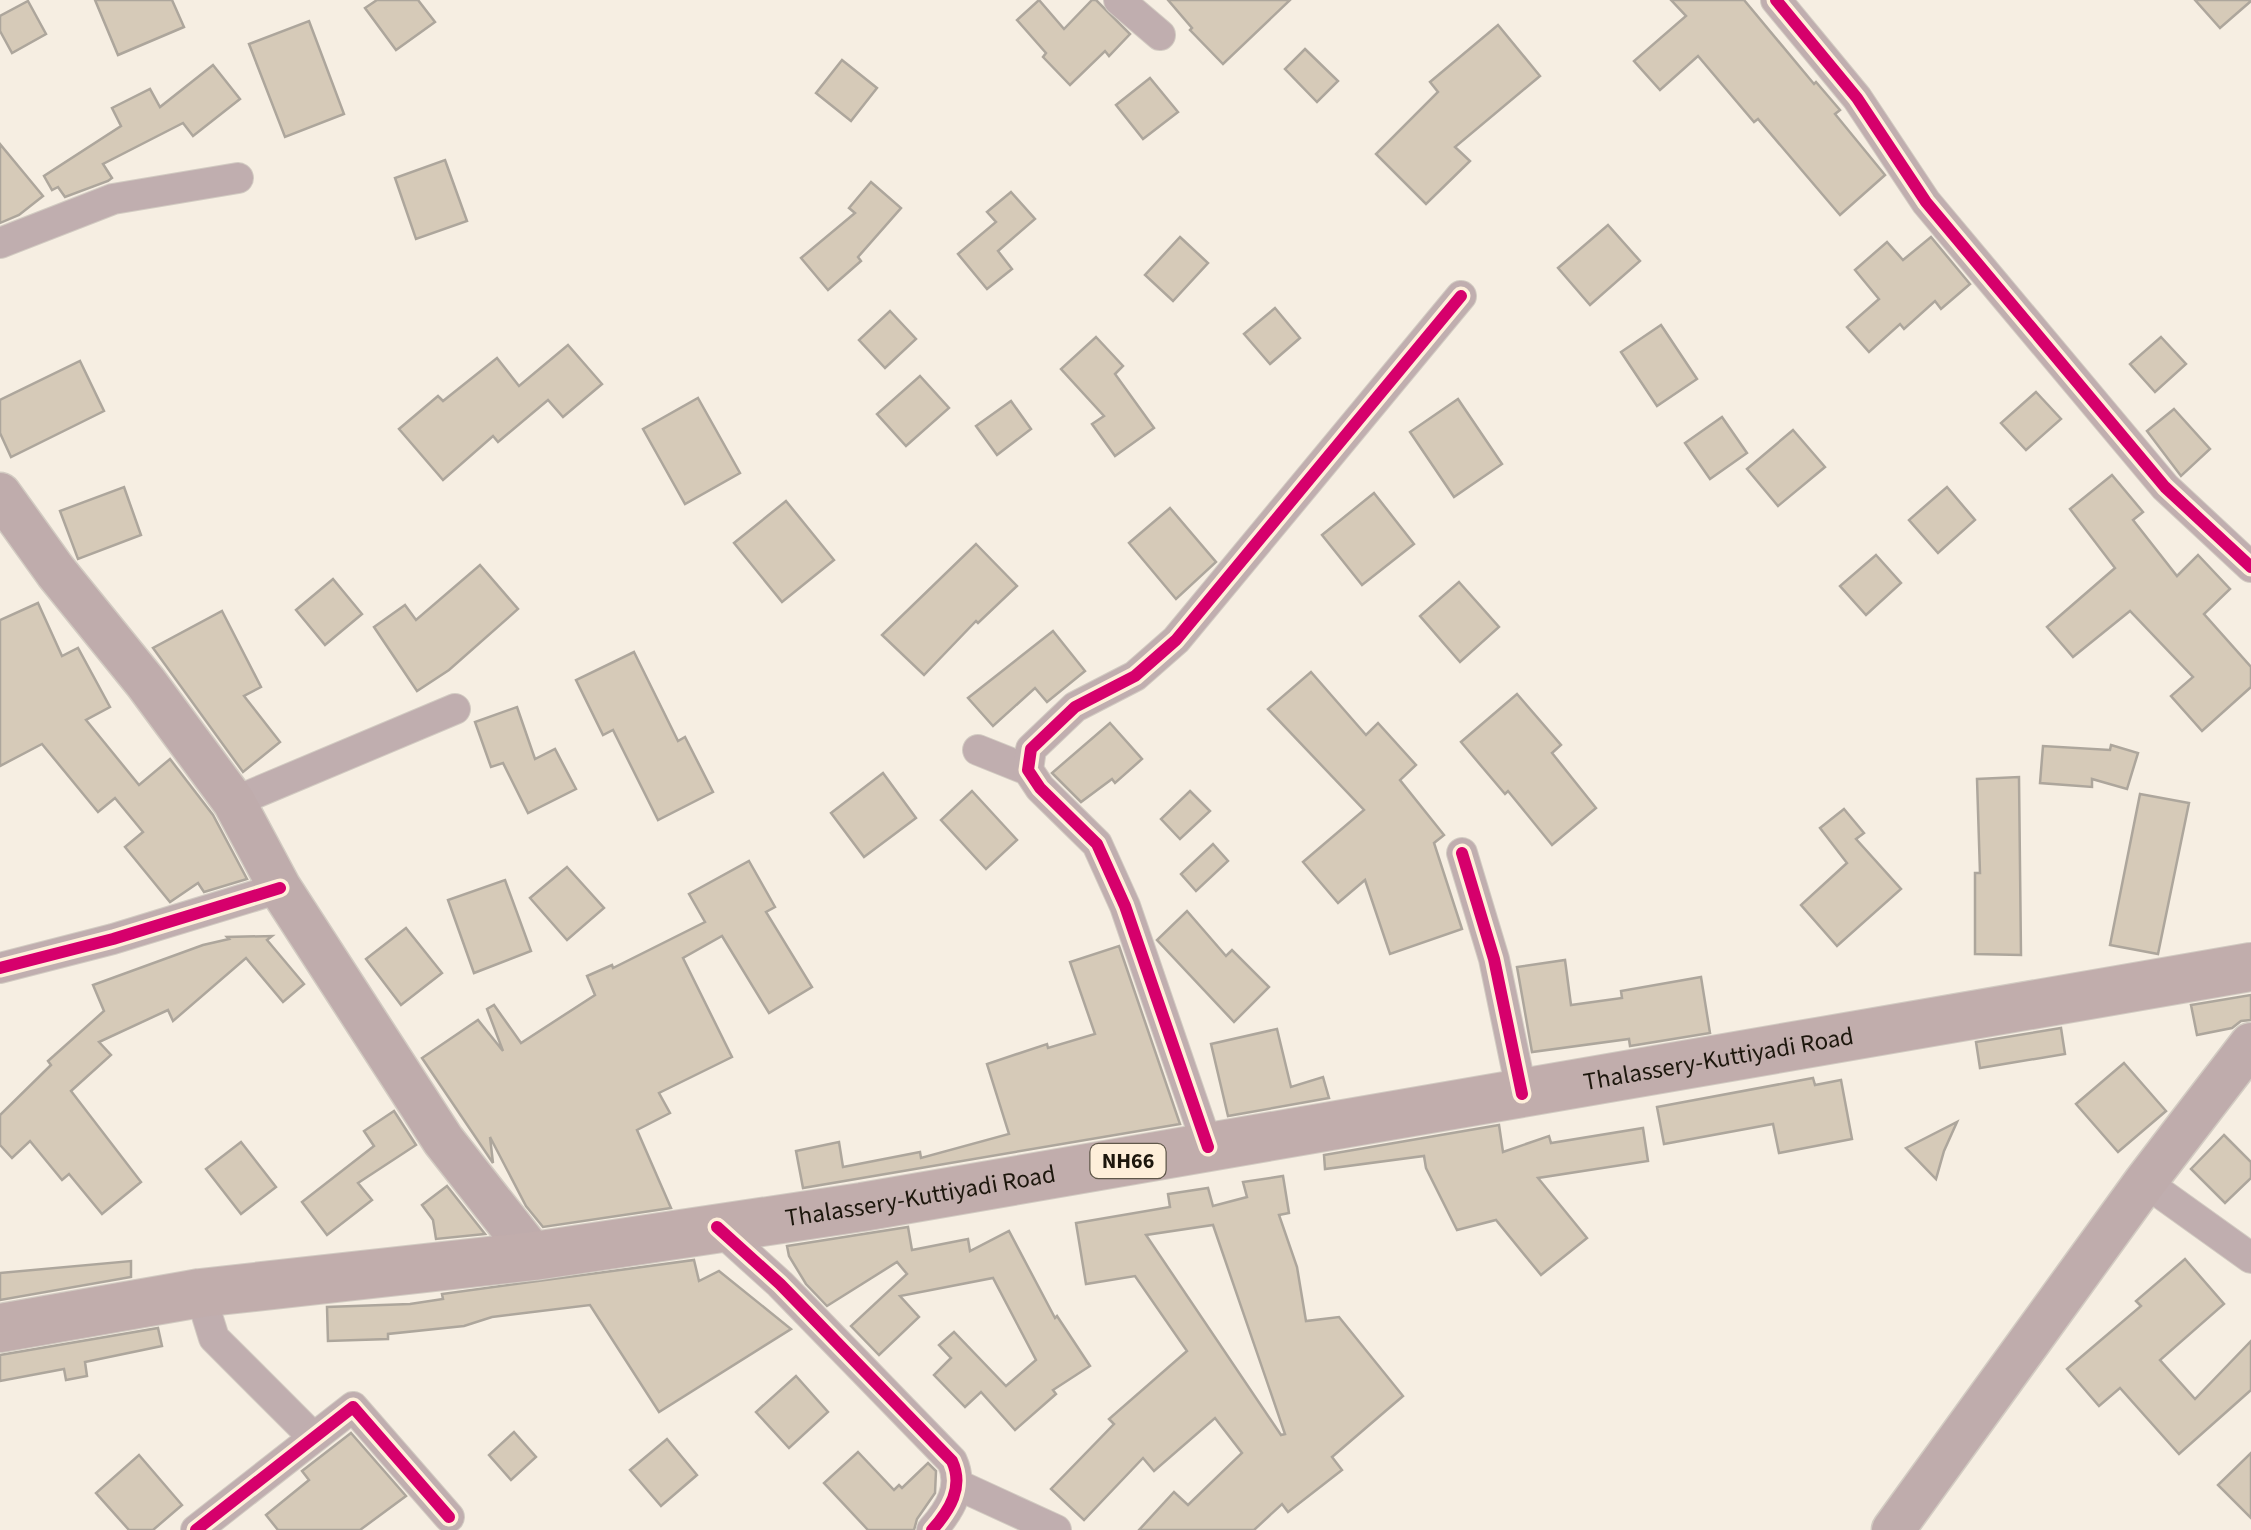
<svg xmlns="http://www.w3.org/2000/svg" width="2251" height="1530" font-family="'Source Sans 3',sans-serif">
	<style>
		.building { fill: #d6cab8; stroke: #ada69c; stroke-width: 2.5; fill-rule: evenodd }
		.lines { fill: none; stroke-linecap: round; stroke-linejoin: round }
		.street-casing { stroke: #d2cbc2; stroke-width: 32 }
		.secondary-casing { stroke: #d2cbc2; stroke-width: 45 }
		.primary-casing { stroke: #d2cbc2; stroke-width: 50 }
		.street { stroke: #c0aeaf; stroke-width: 30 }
		.secondary { stroke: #bfacac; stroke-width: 42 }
		.primary { stroke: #c1adac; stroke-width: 48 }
		.cycleway-casing { stroke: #feefda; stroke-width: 19 }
		.cycleway { stroke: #d6006c; stroke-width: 12 }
		.labels { text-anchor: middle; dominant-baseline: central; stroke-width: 8; stroke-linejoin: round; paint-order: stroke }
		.shield { fill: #feefda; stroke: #60584a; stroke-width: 2.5 }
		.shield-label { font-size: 22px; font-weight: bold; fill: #1d170d }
		.street-label { font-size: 25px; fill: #1d170d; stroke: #feefda }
	</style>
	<rect width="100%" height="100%" fill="#f6eee2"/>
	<!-- building -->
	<g class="building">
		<path d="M95,0h77l12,27 -66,28z"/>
		<path d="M377,0h41l17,22 -39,28 -31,-42z"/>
		<path d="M1039,0l25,29 28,-29h4l34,34 -21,22 -4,-5 -35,34 -27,-28 3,-4 -29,-33z"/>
		<path d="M1168,0h122l-67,64 -33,-34 2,-2z"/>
		<path d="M1671,0h73l70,84 2,-2 24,28 -5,4 50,61 -45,40 -82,-96 -4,3 -56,-66 -38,34 -26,-29 52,-45z"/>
		<path d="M2195,0h56v1l-31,27z"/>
		<path d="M28,1l18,33 -34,19 -12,-22v-15z"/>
		<path d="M309,21l35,93 -59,23 -36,-93z"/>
		<path d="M1498,25l42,51 -85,71 15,14 -44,43 -50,-50 62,-62 -8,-10z"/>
		<path d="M1305,49l33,32 -21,21 -32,-33z"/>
		<path d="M842,60l35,28 -26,33 -35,-28z"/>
		<path d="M213,65l27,34 -47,37 -10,-13 -80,41 9,14 -4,3 -43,16 -7,-10 -6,3 -8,-14 77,-50 -9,-18 38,-19 10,18z"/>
		<path d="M1150,78l28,34 -35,27 -27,-34z"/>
		<path d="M0,144l43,52 -24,19 -19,8z"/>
		<path d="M445,160l22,61 -51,18 -21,-61z"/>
		<path d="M871,182l30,26 -43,49 3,4 -33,29 -27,-32 54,-45 -6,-5z"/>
		<path d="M1011,192l24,27 -37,32 14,18 -25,20 -29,-35 38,-32 -9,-10z"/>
		<path d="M1608,225l32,36 -50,44 -32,-37z"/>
		<path d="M1180,237l28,26 -35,38 -28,-26z"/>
		<path d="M1931,237l39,47 -29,25 -6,-8 -31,28 -4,-5 -31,28 -22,-25 32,-28 -24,-29 32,-28 16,18z"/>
		<path d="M1275,308l25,30 -30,26 -26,-30z"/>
		<path d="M890,311l26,28 -31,29 -26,-28z"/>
		<path d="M1661,325l36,54 -40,27 -36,-54z"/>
		<path d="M1096,337l27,29 -8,8 39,54 -39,28 -23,-32 12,-8 -43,-47z"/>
		<path d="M2161,337l25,27 -31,28 -25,-28z"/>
		<path d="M568,345l34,39 -39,33 -15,-17 -50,42 -5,-6 -50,44 -44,-51 39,-33 5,5 54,-43 22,28z"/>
		<path d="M80,361l24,50 -93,46 -11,-24v-33z"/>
		<path d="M920,376l29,32 -43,38 -29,-32z"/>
		<path d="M2036,392l25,27 -35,31 -25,-27z"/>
		<path d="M698,398l42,75 -55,31 -42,-75z"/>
		<path d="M1458,399l44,65 -48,33 -44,-65z"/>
		<path d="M1011,401l20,28 -34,26 -21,-29z"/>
		<path d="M2174,409l36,40 -29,27 -34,-45z"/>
		<path d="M1722,417l25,36 -37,26 -25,-36z"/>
		<path d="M1793,430l32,37 -47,39 -31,-37z"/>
		<path d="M2112,475l31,37 -10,8 44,56 21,-21 32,34 -26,25 47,53v20l-49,44 -31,-35 22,-19 -63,-66 -57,46 -26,-30 68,-59 -45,-59z"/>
		<path d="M124,487l17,48 -63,24 -18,-48z"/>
		<path d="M1947,487l28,33 -37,33 -29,-33z"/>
		<path d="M1374,493l40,51 -52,41 -40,-50z"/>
		<path d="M786,501l48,59 -52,42 -48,-59z"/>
		<path d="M1170,508l46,54 -40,37 -47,-56z"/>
		<path d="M976,544l41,42 -39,37 -2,-2 -52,54 -42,-40z"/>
		<path d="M1876,555l25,28 -35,32 -26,-29z"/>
		<path d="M480,565l38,44 -69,61 -32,21 -43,-64 31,-22 11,15z"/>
		<path d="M333,579l29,35 -37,31 -29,-35z"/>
		<path d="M1459,582l40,45 -39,35 -40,-46z"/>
		<path d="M38,603l24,53 16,-8 32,59 -24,13 53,65 31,-26 43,56 34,64 -43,13 -6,-9 -28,19 -45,-55 18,-15 -28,-34 -17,14 -56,-68 -42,22v-146z"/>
		<path d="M222,611l39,76 -17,9 36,46 -37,30 -90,-124z"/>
		<path d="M1053,631l32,40 -38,31 -12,-14 -42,38 -25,-28z"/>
		<path d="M634,652l44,89 7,-4 28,55 -55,28 -45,-90 -10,5 -27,-55z"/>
		<path d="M1311,672l55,63 12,-12 38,42 -16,15 44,55 -10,8 28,86 -72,25 -25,-74 -27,23 -35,-41 61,-52 -96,-101z"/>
		<path d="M1517,694l44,51 -9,8 44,55 -44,37 -44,-54 -3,3 -44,-52z"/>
		<path d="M517,707l18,52 20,-10 21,40 -48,24 -25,-50 -12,4 -16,-45z"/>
		<path d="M1110,723l32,36 -27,24 -3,-4 -31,23 -29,-29z"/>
		<path d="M2111,745l27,8 -11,36 -35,-10v8l-52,-4 3,-37 67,4z"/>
		<path d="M883,773l33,45 -52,39 -33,-44z"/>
		<path d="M2019,777l2,178 -46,-1v-81h5l-3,-94z"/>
		<path d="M972,791l45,49 -31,29 -45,-49z"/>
		<path d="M1190,791l20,20 -30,28 -19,-20z"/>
		<path d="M2140,794l49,9 -31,151 -48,-9z"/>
		<path d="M1844,809l20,24 -8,6 45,50 -64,57 -36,-41 46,-42 -27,-35z"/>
		<path d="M1213,844l15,17 -32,30 -15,-17z"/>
		<path d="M749,861l26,46 -9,5 46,75 -43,26 -47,-77 -39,22 49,99 -73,36 11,20 -33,17 34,78 -128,19 -17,-21 -36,-69 3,26 -71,-105 56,-38 25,31 -16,-42 7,-4 27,38 74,-48 -8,-19 25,-11 1,3 92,-46 -16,-28z"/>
		<path d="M567,867l37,41 -37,32 -37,-42z"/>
		<path d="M505,880l26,71 -57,22 -26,-73z"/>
		<path d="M1187,911l39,45 6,-6 37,37 -35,35 -77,-82z"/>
		<path d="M406,928l36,45 -41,32 -35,-46z"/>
		<path d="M272,936l-5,4 37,44 -21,18 -37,-44 -73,63 -5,-11 -69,32 12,13 -40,36 70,91 -39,32 -33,-40 -7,6 -32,-39 -18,17 -12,-13v-30l51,-50 -3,-4 56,-50 -11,-26 110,-40 26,-6 -2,-2z"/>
		<path d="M1119,946l61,178 -377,64 -7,-37 43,-9 4,25 77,-15 1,6 88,-24 -22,-70 60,-20 1,4 47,-14 -25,-72z"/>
		<path d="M1565,960l6,45 51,-7 -1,-7 80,-14 9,56 -80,13 -1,-7 -97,13 -15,-85z"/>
		<path d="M2251,995v25l-10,1 -9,7 -35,7 -6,-30z"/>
		<path d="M2061,1028l4,26 -85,14 -4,-26z"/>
		<path d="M1277,1029l14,58 32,-10 6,21 -101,18 -17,-72z"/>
		<path d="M2124,1063l42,48 -48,41 -42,-48z"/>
		<path d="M1813,1078l2,7 26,-5 11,59 -73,14 -6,-29 -109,20 -7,-37z"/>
		<path d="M394,1111l22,34 -58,38 14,17 -45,35 -25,-33 72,-56 -10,-15z"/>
		<path d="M1957,1122l-13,29 -8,28 -30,-31z"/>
		<path d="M1499,1125l4,27 46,-16 2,7 92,-15 5,33 -110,17 49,60 -46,37 -45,-55 -39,10 -31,-62 -2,-12 -99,13 -1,-14z"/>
		<path d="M2224,1135l27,27v16l-26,25 -34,-34z"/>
		<path d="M241,1142l35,45 -35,27 -35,-45z"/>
		<path d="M1283,1176l6,37 -10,2 18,52 9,54 33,-4 64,79 -71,61 10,13 -54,42 -6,-8 -28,26h-115l35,-38 14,13 54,-52 -27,-35 -61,53 -11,-13 -59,62 -33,-31 63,-65 -5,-5 78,-68 -52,-75 -49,8 -10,-61 94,-16 -2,-13 40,-6 5,18 34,-9 -4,-15zM1213,1225l72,209 -4,1 -135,-200z"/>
		<path d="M447,1186l38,48 -49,5 -3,-19 -11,-15z"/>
		<path d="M908,1227l4,23 56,-11 2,12 39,-20 46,87 2,-2 33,50 -37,24 3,4 -41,36 -34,-38 -16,15 -31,-32 17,-17 -12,-13 15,-13 52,54 30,-26 -43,-82 -93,18 19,21 -40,38 -28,-29 56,-52 -10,-12 -70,44 -21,-22 -17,-28 -2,-10z"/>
		<path d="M2185,1259l39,45 -64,56 35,39 56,-58v49l-72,64 -59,-66 -21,18 -32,-37 74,-63 -5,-5z"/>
		<path d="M694,1260l5,21 20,-10 72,58 -132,83 -69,-107 -98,12 -28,9 -76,8v5l-60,2 -1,-34 83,-3 33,-5 -1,-5z"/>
		<path d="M131,1261v16l-131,23v-27z"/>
		<path d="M158,1328l4,18 -77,16 2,14 -21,4 -2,-11 -64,12v-26z"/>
		<path d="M796,1376l32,36 -39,36 -33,-36z"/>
		<path d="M514,1432l22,25 -25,23 -22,-25z"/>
		<path d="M351,1433l55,63 -46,34h-82l-12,-15 43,-35 -7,-9z"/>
		<path d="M667,1439l30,36 -36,31 -31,-36z"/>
		<path d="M858,1452l36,38 5,-5 3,3 26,-25 8,8 -1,22 -18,26 -3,11h-46l-44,-47z"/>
		<path d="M2251,1453v65l-33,-33z"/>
		<path d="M139,1455l43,50 -29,25h-24l-33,-37z"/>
	</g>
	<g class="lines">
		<defs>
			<g id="street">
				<path d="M1119,0l41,35"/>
				<path d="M1776,0l81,98 69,104 239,285 86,80"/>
				<path d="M0,243l113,-44 125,-21"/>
				<path d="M978,750l50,20"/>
				<path d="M234,802l221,-93"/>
				<path d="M1462,853l32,106 28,135"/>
				<path d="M0,968l113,-29 167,-51"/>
				<path d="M1208,1147l-83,-241 -28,-62 -57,-56 -12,-18 3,-21 44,-42 60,-31 41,-36 285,-344"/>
				<path d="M2145,1182l106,76"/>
				<path d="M717,1227l63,57 172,177c12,26 -2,49 -20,69"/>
				<path d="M200,1293l14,45 99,99"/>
				<path d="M958,1485l98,45"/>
				<path d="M196,1530l157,-123 96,110"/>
			</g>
			<g id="secondary">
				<path d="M0,494l56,78 90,111 88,119 46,86 163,252 91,116"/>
				<path d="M1893,1530l252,-348 106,-138"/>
			</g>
			<g id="primary">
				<path id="s1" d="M0,1328l200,-35 334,-37 328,-49 1389,-240"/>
			</g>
		</defs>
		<!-- street casing -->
		<use href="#street" class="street-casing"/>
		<!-- secondary casing -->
		<use href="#secondary" class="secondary-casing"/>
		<!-- primary casing -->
		<use href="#primary" class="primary-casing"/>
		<!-- street -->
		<use href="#street" class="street"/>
		<!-- secondary -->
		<use href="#secondary" class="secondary"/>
		<!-- primary -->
		<use href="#primary" class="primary"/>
		<defs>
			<g id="cycleway">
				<path d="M1776,0l81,98 69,104 239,285 86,80"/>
				<path d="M1462,853l32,106 28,135"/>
				<path d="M0,968l113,-29 167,-51"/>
				<path d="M1208,1147l-83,-241 -28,-62 -57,-56 -12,-18 3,-21 44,-42 60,-31 41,-36 285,-344"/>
				<path d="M717,1227l63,57 172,177c12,26 -2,49 -20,69"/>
				<path d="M196,1530l157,-123 96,110"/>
			</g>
		</defs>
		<!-- cycleway casing -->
		<use href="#cycleway" class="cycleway-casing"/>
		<!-- cycleway -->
		<use href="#cycleway" class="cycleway"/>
	</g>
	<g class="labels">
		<!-- shield labels -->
		<rect class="shield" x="1090.5" y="1144" width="75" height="34" rx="8"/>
		<g class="shield-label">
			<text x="1128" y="1161">NH66</text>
		</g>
		<!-- street labels -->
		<g class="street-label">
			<text stroke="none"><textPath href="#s1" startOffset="1740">Thalassery-Kuttiyadi Road</textPath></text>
			<text stroke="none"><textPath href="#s1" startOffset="930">Thalassery-Kuttiyadi Road</textPath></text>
		</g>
	</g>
</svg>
